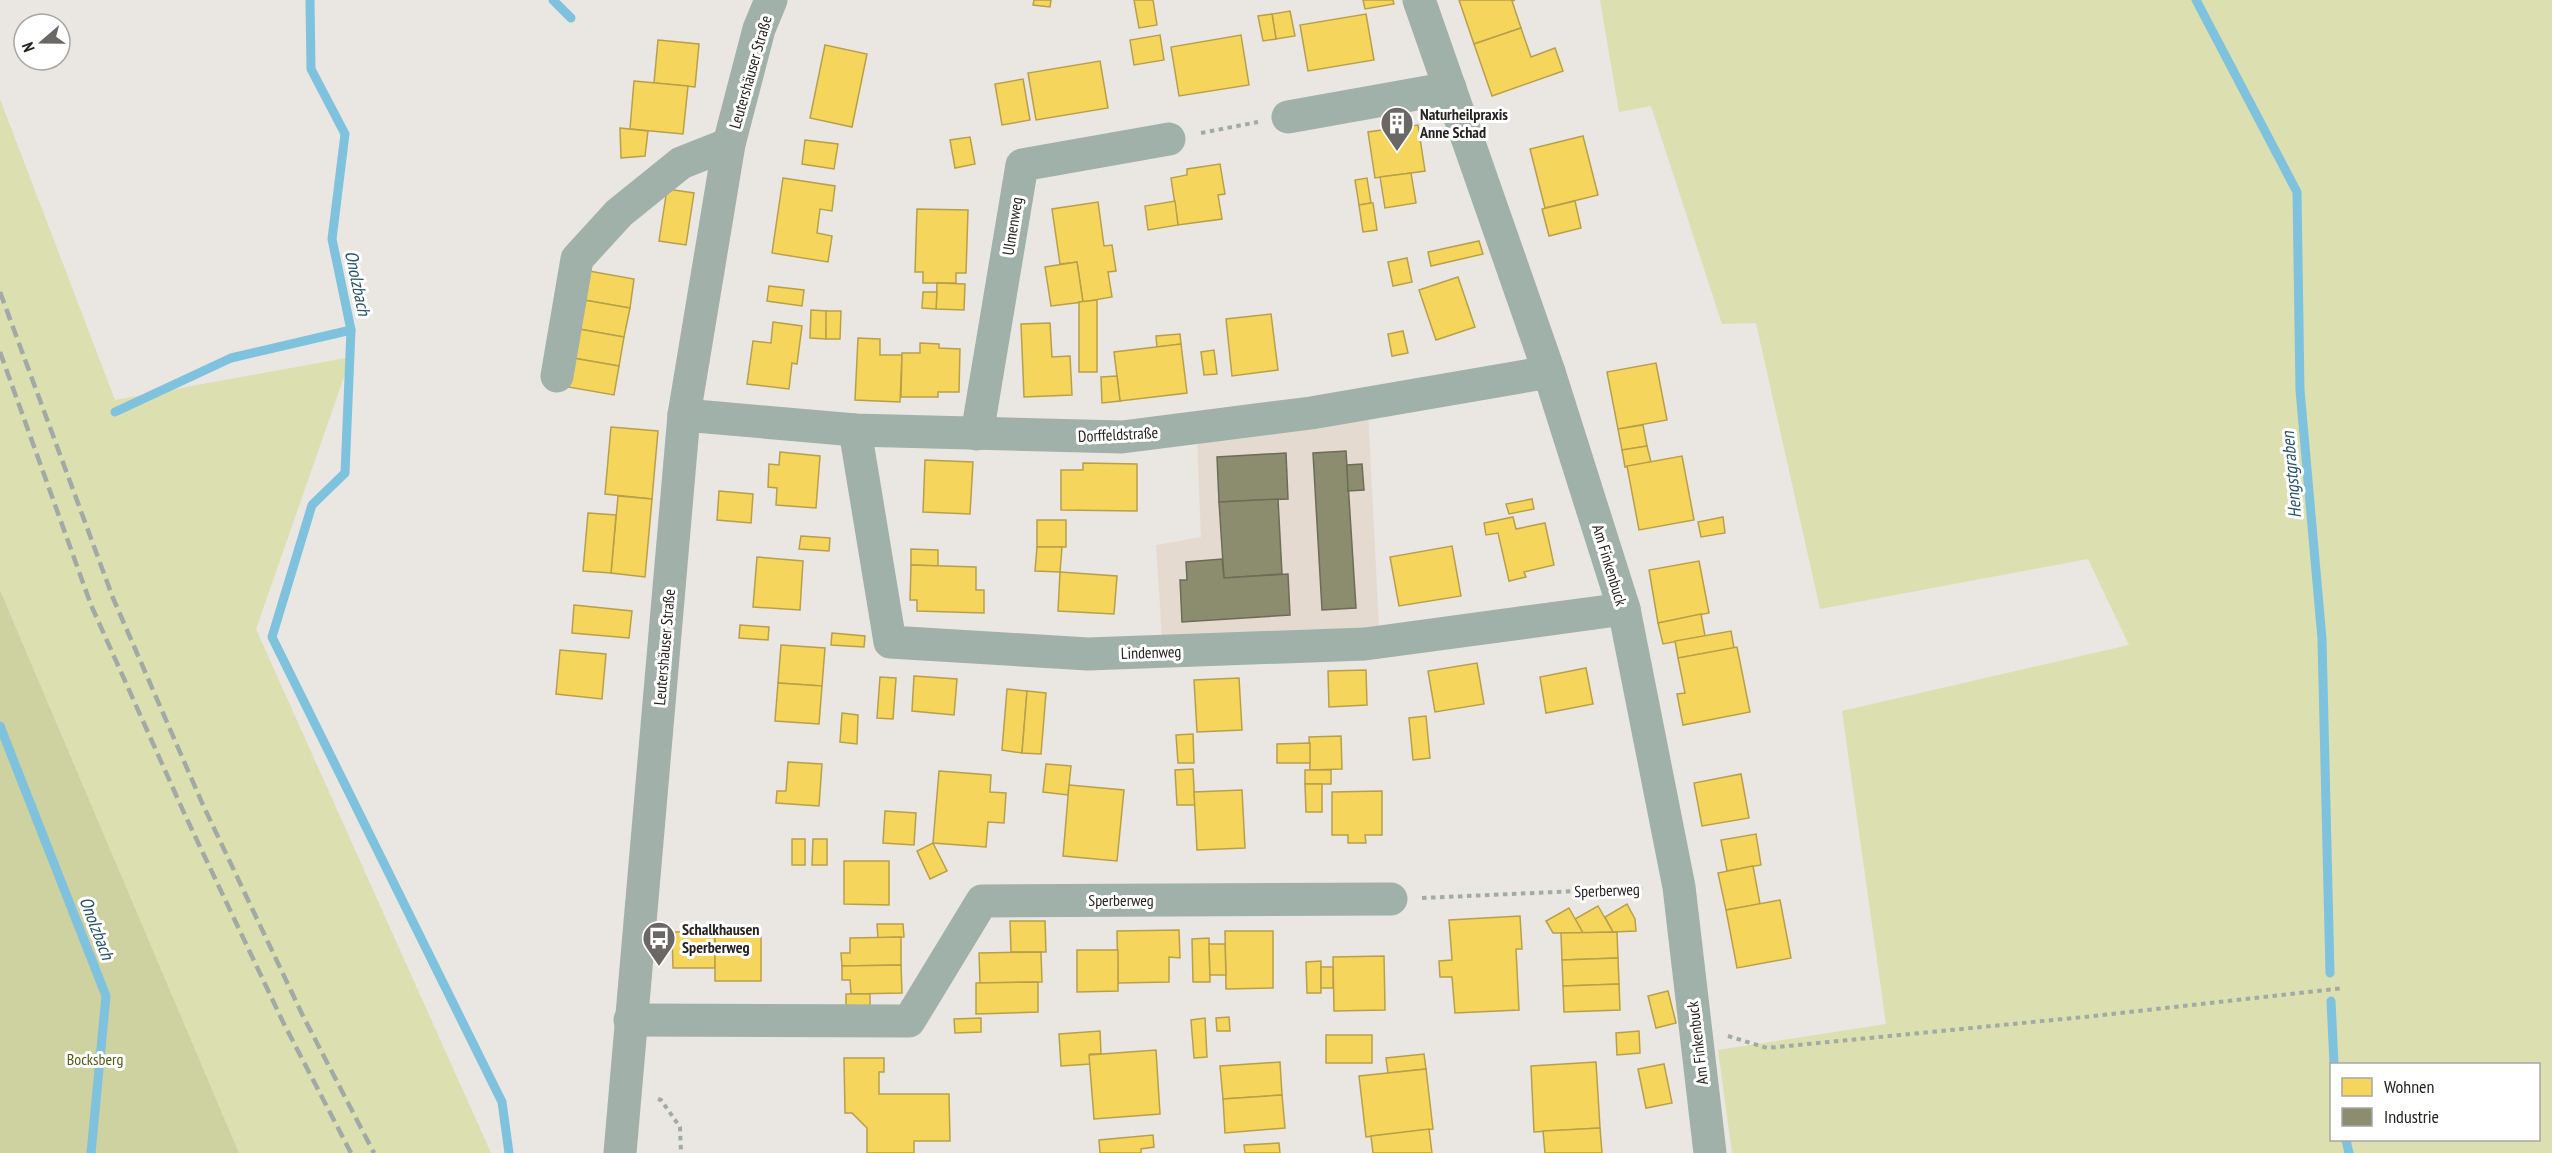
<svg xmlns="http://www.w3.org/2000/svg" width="2552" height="1153" font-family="'PT Sans Narrow',sans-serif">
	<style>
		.built { fill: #e4dad0 }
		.green { fill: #dcdfb0; fill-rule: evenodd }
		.forest { fill: #ced1a0 }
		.homes { fill: #f6d55c; stroke: #b8a04a; stroke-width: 1.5 }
		.industry { fill: #8c8c6e; stroke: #6d6c57; stroke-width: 1.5 }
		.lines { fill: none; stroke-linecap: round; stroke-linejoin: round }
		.stream { stroke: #7ec2de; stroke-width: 9 }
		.path { stroke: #a1aba5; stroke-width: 4; stroke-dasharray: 4.5 4.5; stroke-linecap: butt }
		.minor { stroke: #9fb1a8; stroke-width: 33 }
		.major { stroke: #a1b0a8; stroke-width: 33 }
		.rail { stroke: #a3aaa5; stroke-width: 4.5; stroke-dasharray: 12 6; stroke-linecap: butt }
		.labels { text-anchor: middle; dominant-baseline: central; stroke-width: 6; stroke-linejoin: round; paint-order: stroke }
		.street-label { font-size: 16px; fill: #262320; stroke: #fff }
		.poi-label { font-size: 16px; font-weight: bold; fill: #262320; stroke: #fff; text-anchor: start }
		.park-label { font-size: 16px; fill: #555a1b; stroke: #fff }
		.water-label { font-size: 18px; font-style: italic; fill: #285265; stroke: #fff }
	</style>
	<rect width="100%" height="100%" fill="#eae6e1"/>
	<!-- built -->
	<path class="built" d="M1368,412l11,215 -217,12 -6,-94 45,-8 -4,-100z"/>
	<!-- green -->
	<g class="green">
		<path d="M1600,0h952v1153h-820l-14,-103 168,-26 -44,-313 287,-66 -41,-86 -268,50 -64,-286 -34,1 -71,-218 -32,6zM2332,1064h206v76h-206z"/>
		<path d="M0,99l115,301 236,-43 -95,272 235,524h-252l-239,-563z"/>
	</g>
	<!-- forest -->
	<path class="forest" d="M0,590l239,563h-239z"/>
	<!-- homes -->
	<g class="homes">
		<path d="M1034,0h17l-1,7 -17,-2z"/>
		<path d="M1134,0h19l4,25 -18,3z"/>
		<path d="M1363,0h30l1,4 -29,5z"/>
		<path d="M1459,0h56l-3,1 9,27 -47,16z"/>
		<path d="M1290,11l5,25 -19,3 -4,-25z"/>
		<path d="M1272,14l4,25 -13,2 -5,-25z"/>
		<path d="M1366,14l8,46 -66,11 -8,-46z"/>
		<path d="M1521,28l10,29 24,-9 8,23 -71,25 -18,-52z"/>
		<path d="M1160,35l4,25 -30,5 -4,-25z"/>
		<path d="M1241,35l8,50 -70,11 -8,-49z"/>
		<path d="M658,40l41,4 -4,43 -41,-4z"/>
		<path d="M825,45l42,9 -15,73 -42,-9z"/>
		<path d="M1100,61l8,47 -72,12 -8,-47z"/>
		<path d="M1023,79l7,41 -28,5 -7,-41z"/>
		<path d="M634,81l54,5 -5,48 -53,-5z"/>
		<path d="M1418,125l7,46 -50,7 -7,-46z"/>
		<path d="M620,128l28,3 -3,25 -24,2z"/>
		<path d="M1583,136l15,59 -53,13 -15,-59z"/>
		<path d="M970,137l5,27 -20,4 -5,-28z"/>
		<path d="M805,140l33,4 -4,25 -32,-5z"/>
		<path d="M1220,164l5,30 -7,1 4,24 -44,6 -7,-47 16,-3v-6z"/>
		<path d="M1411,173l5,30 -31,5 -5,-31z"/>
		<path d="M783,178l52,8 -3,25 -12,-2 -3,24 15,3 -4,26 -56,-9z"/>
		<path d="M1367,178l4,25 -12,2 -4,-25z"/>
		<path d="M667,189l27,4 -8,52 -27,-4z"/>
		<path d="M1175,201l3,24 -30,5 -3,-24z"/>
		<path d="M1575,201l6,27 -32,8 -7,-27z"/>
		<path d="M1098,202l6,44 8,-1 4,26 -8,1 4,25 -29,5 -6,-40 -17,2 -8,-55z"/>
		<path d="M1371,203h2l4,27 -14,2 -4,-27z"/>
		<path d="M917,209l51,1 -2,63h-10v10h-33v-11h-8z"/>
		<path d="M1479,241l4,13 -52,12 -3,-14z"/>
		<path d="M1407,258l5,24 -19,4 -5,-24z"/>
		<path d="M1077,262l6,40 -32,4 -6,-39z"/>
		<path d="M589,271l45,8 -4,29 -46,-8z"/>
		<path d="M1458,277l17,50 -39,13 -17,-50z"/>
		<path d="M937,283l28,1 -1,26 -28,-1z"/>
		<path d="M769,286l35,4 -2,16 -35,-5z"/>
		<path d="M923,292h14l-1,17 -14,-1z"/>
		<path d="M584,300l46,8 -6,29 -45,-8z"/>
		<path d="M1097,300v72h-18v-70z"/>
		<path d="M811,310l16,1 -1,28 -16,-1z"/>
		<path d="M826,311h15l-1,28h-14z"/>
		<path d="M1271,314l7,56 -46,6 -6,-57z"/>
		<path d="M773,322l29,4 -5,38 -5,-1 -3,26 -42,-5 6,-43 18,2z"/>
		<path d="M1050,323l2,34 18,-1 2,39 -48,2 -3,-73z"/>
		<path d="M579,329l45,8 -5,29 -46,-8z"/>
		<path d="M1403,331l5,22 -16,3 -4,-22z"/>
		<path d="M1180,334l1,10 -24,3 -1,-11z"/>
		<path d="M858,338l22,1v16h22l-2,47 -45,-2z"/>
		<path d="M920,343l19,1v4l21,1 -1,43h-21v5h-37l1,-44h18z"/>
		<path d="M1181,344l6,49 -67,8 -6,-49z"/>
		<path d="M1214,350l3,24 -13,1 -3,-23z"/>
		<path d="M573,358l46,8 -5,29 -46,-8z"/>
		<path d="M1656,363l11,57 -49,9 -11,-57z"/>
		<path d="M1117,376l3,25 -18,2 -1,-26z"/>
		<path d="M1643,425l4,21 -25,4 -4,-21z"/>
		<path d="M611,427l47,4 -6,68 -47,-5z"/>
		<path d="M1647,446l4,16 -26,5 -3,-17z"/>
		<path d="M780,452l40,4 -4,52 -40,-3 1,-17 -9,-1 1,-23 10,1z"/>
		<path d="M1682,456l12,64 -55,10 -12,-64z"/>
		<path d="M925,460l48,2 -3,52 -47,-2z"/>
		<path d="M1083,463l54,1v47l-76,-1v-40h22z"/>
		<path d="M719,491l34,3 -2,29 -34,-3z"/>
		<path d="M618,496l34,3 -7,78 -34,-4z"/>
		<path d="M1532,499l2,10 -25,5 -3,-10z"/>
		<path d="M588,513l28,2 -5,58 -28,-2z"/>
		<path d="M1513,517l3,12 29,-6 9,42 -30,7 2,5 -17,4 -11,-48 -12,2 -2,-12z"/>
		<path d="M1723,517l2,16 -24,4 -3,-15z"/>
		<rect x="1037" y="520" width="29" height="27"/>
		<path d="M801,536l29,2 -1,13 -30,-2z"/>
		<path d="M1452,546l9,50 -62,10 -9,-49z"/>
		<path d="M1037,547h25l-2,25 -25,-1z"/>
		<path d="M911,549l27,1v16l-27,-1z"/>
		<path d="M757,557l46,4 -3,49 -47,-3z"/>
		<path d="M1699,561l10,52 -51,10 -9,-53z"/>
		<path d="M911,565l65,2v23h8v23l-67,-2v-11h-7z"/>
		<path d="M1060,572l57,4 -3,38 -56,-3z"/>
		<path d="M574,605l58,6 -3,27 -57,-5z"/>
		<path d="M1701,614l4,22 -42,8 -5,-21z"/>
		<path d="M740,625l29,2 -1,13 -29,-2z"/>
		<path d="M1731,631l3,17 -56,10 -3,-17z"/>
		<path d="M832,633l33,3 -1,11 -33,-2z"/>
		<path d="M781,645l44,3 -3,38 -44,-3z"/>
		<path d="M1737,647l13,65 -67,13 -6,-31 8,-1 -7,-35z"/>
		<path d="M560,650l46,4 -4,45 -46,-5z"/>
		<path d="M1477,663l7,41 -49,8 -7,-41z"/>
		<path d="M1586,668l7,36 -47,9 -6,-36z"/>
		<path d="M1366,670l1,35 -38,2 -1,-36z"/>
		<path d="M914,676l43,3 -3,36 -42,-4z"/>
		<path d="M880,677l16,1 -3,41 -16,-1z"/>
		<path d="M1239,678l3,52 -45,2 -3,-52z"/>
		<path d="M778,683l44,3 -3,38 -44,-3z"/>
		<path d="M1007,689l20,2 -5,62 -20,-3z"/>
		<path d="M1027,691l19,2 -5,61 -19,-1z"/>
		<path d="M842,713l16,2 -1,29 -17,-2z"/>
		<path d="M1426,716l4,42 -17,2 -4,-42z"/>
		<path d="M1193,734l1,29h-16l-2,-28z"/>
		<path d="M1341,736l1,33 -32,1 -1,-33z"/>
		<path d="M1310,743v20h-33v-19z"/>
		<path d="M788,762l34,2 -3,42 -43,-3 1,-12h9z"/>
		<path d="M1046,764l25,2 -3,29 -25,-3z"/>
		<path d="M1193,769l2,36h-18l-2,-35z"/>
		<rect x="1305" y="770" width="26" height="14"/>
		<path d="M939,771l52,4 -1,17 16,1 -2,30 -16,-1 -2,25 -53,-4z"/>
		<path d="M1741,774l8,44 -47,8 -8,-43z"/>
		<path d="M1305,784h17v28h-16z"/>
		<path d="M1069,785l55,5 -7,71 -54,-5z"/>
		<path d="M1242,790l3,58 -48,2 -3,-58z"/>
		<path d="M1382,791v44h-17l1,8h-18v-8h-16v-43z"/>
		<path d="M885,811l31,2 -2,32 -31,-2z"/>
		<path d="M1756,834l5,31 -34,6 -6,-31z"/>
		<rect x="792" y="839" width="13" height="26"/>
		<path d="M813,839h14v26h-15z"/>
		<path d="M933,843l14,28 -17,8 -13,-28z"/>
		<path d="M844,861h45v44l-45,-1z"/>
		<path d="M1753,866l7,38 -34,6 -8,-37z"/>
		<path d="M1780,900l11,58 -54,10 -11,-58z"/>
		<path d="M1627,904l8,15 1,12 -23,1 -8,-15z"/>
		<path d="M1598,906l15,26 -30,1 -8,-14z"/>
		<path d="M1569,908l14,25h-30l-7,-12z"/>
		<path d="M1520,916l2,33h-6l3,61 -64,3 -3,-36h-12l-1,-16 13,-1 -3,-40z"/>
		<path d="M1010,921h35l1,31h-35z"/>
		<path d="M877,924h26l1,13 -26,1z"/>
		<path d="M1179,930l1,28 -11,-1v25l-51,1 -1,-52z"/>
		<path d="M1225,931h48v57l-47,1z"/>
		<path d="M672,932h43v36h-42z"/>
		<rect x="715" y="932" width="46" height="49"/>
		<path d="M1617,932l1,26 -56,2 -1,-27z"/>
		<path d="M901,937v28l-59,1 -1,-13h9v-15z"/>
		<path d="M1209,938l1,44h-17l-1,-43z"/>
		<path d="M1209,944h16l1,31h-16z"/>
		<path d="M1077,950h41v41l-41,1z"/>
		<path d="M1041,952l1,30 -62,1 -1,-30z"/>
		<path d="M1384,956l1,54 -51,1 -1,-54z"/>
		<path d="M1618,958l1,26 -56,2 -1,-26z"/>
		<path d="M1321,961v32h-14l-1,-31z"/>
		<path d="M901,965l1,28 -51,1 -1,-14h-8v-14z"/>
		<rect x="1321" y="967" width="12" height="21"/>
		<path d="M1038,982v30l-62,2v-31z"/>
		<path d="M1619,984l1,26 -56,2 -1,-26z"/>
		<path d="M1668,991l8,32 -20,5 -8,-32z"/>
		<rect x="846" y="994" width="24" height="14"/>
		<path d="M1229,1017l1,14h-13l-1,-13z"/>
		<path d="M981,1018v14l-26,1 -1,-14z"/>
		<path d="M1205,1018l2,39 -13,1 -3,-38z"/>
		<path d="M1100,1031l1,23h-11v10l-29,2 -2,-32z"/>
		<path d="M1639,1031l1,22 -23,2 -1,-22z"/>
		<rect x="1326" y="1035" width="46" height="28"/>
		<path d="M1156,1050l4,64 -66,5 -5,-64z"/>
		<path d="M1424,1054l2,15 -38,4 -2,-15z"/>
		<path d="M844,1058h40v14h-5v22h70l1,47h-36v12h-47v-25l-15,-15h-7z"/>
		<path d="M1280,1062l2,33 -59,4 -3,-33z"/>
		<path d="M1596,1062l4,66 -66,4 -3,-66z"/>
		<path d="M1664,1064l8,39 -26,5 -8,-39z"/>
		<path d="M1426,1069l7,60 -67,8 -7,-61z"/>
		<path d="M1282,1095l3,33 -60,5 -2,-34z"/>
		<path d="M1600,1128l2,25h-57l-2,-22z"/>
		<path d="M1429,1129l3,24h-59l-2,-17z"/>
		<path d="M1153,1135l1,12 -13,2v4h-41l-1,-13z"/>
		<path d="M1279,1143l1,10h-35l-1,-8z"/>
	</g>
	<!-- industry -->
	<g class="industry">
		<path d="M1346,451l10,157 -34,2 -9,-157z"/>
		<path d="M1286,453l2,46 -69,3 -2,-45z"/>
		<path d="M1362,464l2,26 -16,1 -1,-26z"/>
		<path d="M1278,499l4,75 -58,4 -5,-76z"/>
		<path d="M1222,559l2,19 64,-4 2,41 -108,7 -2,-42h7l-1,-18z"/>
	</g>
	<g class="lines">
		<!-- stream -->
		<g class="stream">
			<path d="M553,0l18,18"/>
			<path d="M2196,0l101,192 3,198 22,249 8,334"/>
			<path d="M351,330l-6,143 -33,32 -40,132 230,465 7,51"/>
			<path d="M115,412l116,-54 120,-28 -19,-91 13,-105 -34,-65 -1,-69"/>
			<path d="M0,726l106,270 -15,157"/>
			<path d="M2331,1001l3,63"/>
			<path d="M2346,1140l3,13"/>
		</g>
		<!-- path -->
		<g class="path">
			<path d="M1201,133l57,-11"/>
			<path d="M1422,898l223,-10"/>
			<path d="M1728,1036l39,12 317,-31 260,-29"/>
			<path d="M658,1099l3,1 19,27 1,26"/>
		</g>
		<!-- minor -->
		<g class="minor">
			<path d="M1419,0l130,372 75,237 55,278 31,266"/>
			<path d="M1288,117l162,-29"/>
			<path d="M557,376l20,-117 42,-46 62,-50 48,-19"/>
			<path d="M684,415l171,15 267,7 189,-24 238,-41"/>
			<path d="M855,430l35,212 198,12 277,-10 259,-35"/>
			<path d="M977,434l45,-269 147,-26"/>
			<path d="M630,1020l279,1 73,-120 409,-2"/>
		</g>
		<!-- major -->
		<path class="major" d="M620,1153l64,-738 45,-271 30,-115 12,-29"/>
		<!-- rail -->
		<g class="rail">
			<path d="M0,292l113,306 90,207 100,211 71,137"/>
			<path d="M0,352l91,253 94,210 98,207 68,131"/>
		</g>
	</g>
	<!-- icons -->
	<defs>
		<symbol id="building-pin" viewBox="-11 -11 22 30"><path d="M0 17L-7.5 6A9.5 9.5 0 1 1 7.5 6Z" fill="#6b6764" stroke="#fff"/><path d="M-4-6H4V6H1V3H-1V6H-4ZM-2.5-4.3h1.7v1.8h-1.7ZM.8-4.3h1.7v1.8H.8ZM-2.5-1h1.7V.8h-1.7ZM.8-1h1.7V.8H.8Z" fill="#fff"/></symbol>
		<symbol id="bus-pin" viewBox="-11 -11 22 30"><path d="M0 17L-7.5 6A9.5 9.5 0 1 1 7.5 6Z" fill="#6b6764" stroke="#fff"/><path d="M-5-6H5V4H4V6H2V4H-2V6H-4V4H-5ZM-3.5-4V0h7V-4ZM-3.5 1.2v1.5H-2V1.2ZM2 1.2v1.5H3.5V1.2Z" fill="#fff"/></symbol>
	</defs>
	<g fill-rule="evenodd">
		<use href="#building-pin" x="1378" y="104" width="38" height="52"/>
		<use href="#bus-pin" x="640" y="919" width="38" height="52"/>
	</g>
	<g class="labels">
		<!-- street labels -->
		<g class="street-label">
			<text transform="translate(750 72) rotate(-74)">Leutershäuser Straße</text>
			<text transform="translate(1012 226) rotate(-81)">Ulmenweg</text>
			<text transform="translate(1118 434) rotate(-3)">Dorffeldstraße</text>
			<text transform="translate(1610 565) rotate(73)">Am Finkenbuck</text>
			<text transform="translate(664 647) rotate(-85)">Leutershäuser Straße</text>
			<text transform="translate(1151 652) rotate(-2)">Lindenweg</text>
			<text transform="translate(1607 890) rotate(-2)">Sperberweg</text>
			<text x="1121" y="900">Sperberweg</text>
			<text transform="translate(1697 1043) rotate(-97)">Am Finkenbuck</text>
		</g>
		<!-- poi labels -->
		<g class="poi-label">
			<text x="1420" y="114">Naturheilpraxis<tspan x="1420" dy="18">Anne Schad</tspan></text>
			<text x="682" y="929">Schalkhausen<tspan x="682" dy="18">Sperberweg</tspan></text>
		</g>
		<!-- park labels -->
		<g class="park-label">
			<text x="95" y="1059">Bocksberg</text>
		</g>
		<!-- water labels -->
		<g class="water-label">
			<text transform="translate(358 283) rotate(78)">Onolzbach</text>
			<text transform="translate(2291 475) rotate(-95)">Hengstgraben</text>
			<text transform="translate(97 928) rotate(69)">Onolzbach</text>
		</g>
	</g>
	<!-- legend -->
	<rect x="2330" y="1063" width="210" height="78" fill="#ffffff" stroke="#a8a7a6" stroke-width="1.5"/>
	<rect x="2342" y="1078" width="30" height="18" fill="#f6d55c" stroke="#a8a7a6" stroke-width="1.5"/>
	<text x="2384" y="1093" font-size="18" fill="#262320">Wohnen</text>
	<rect x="2342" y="1108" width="30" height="18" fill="#8c8c6e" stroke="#a8a7a6" stroke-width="1.5"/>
	<text x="2384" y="1123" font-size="18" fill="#262320">Industrie</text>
	<!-- north arrow -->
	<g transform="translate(42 42) rotate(250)"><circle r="28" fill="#ffffff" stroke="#a8a7a6" stroke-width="1.5"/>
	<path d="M0-4.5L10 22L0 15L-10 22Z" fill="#6b6764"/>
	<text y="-9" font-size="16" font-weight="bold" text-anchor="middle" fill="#262320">N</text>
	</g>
</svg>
